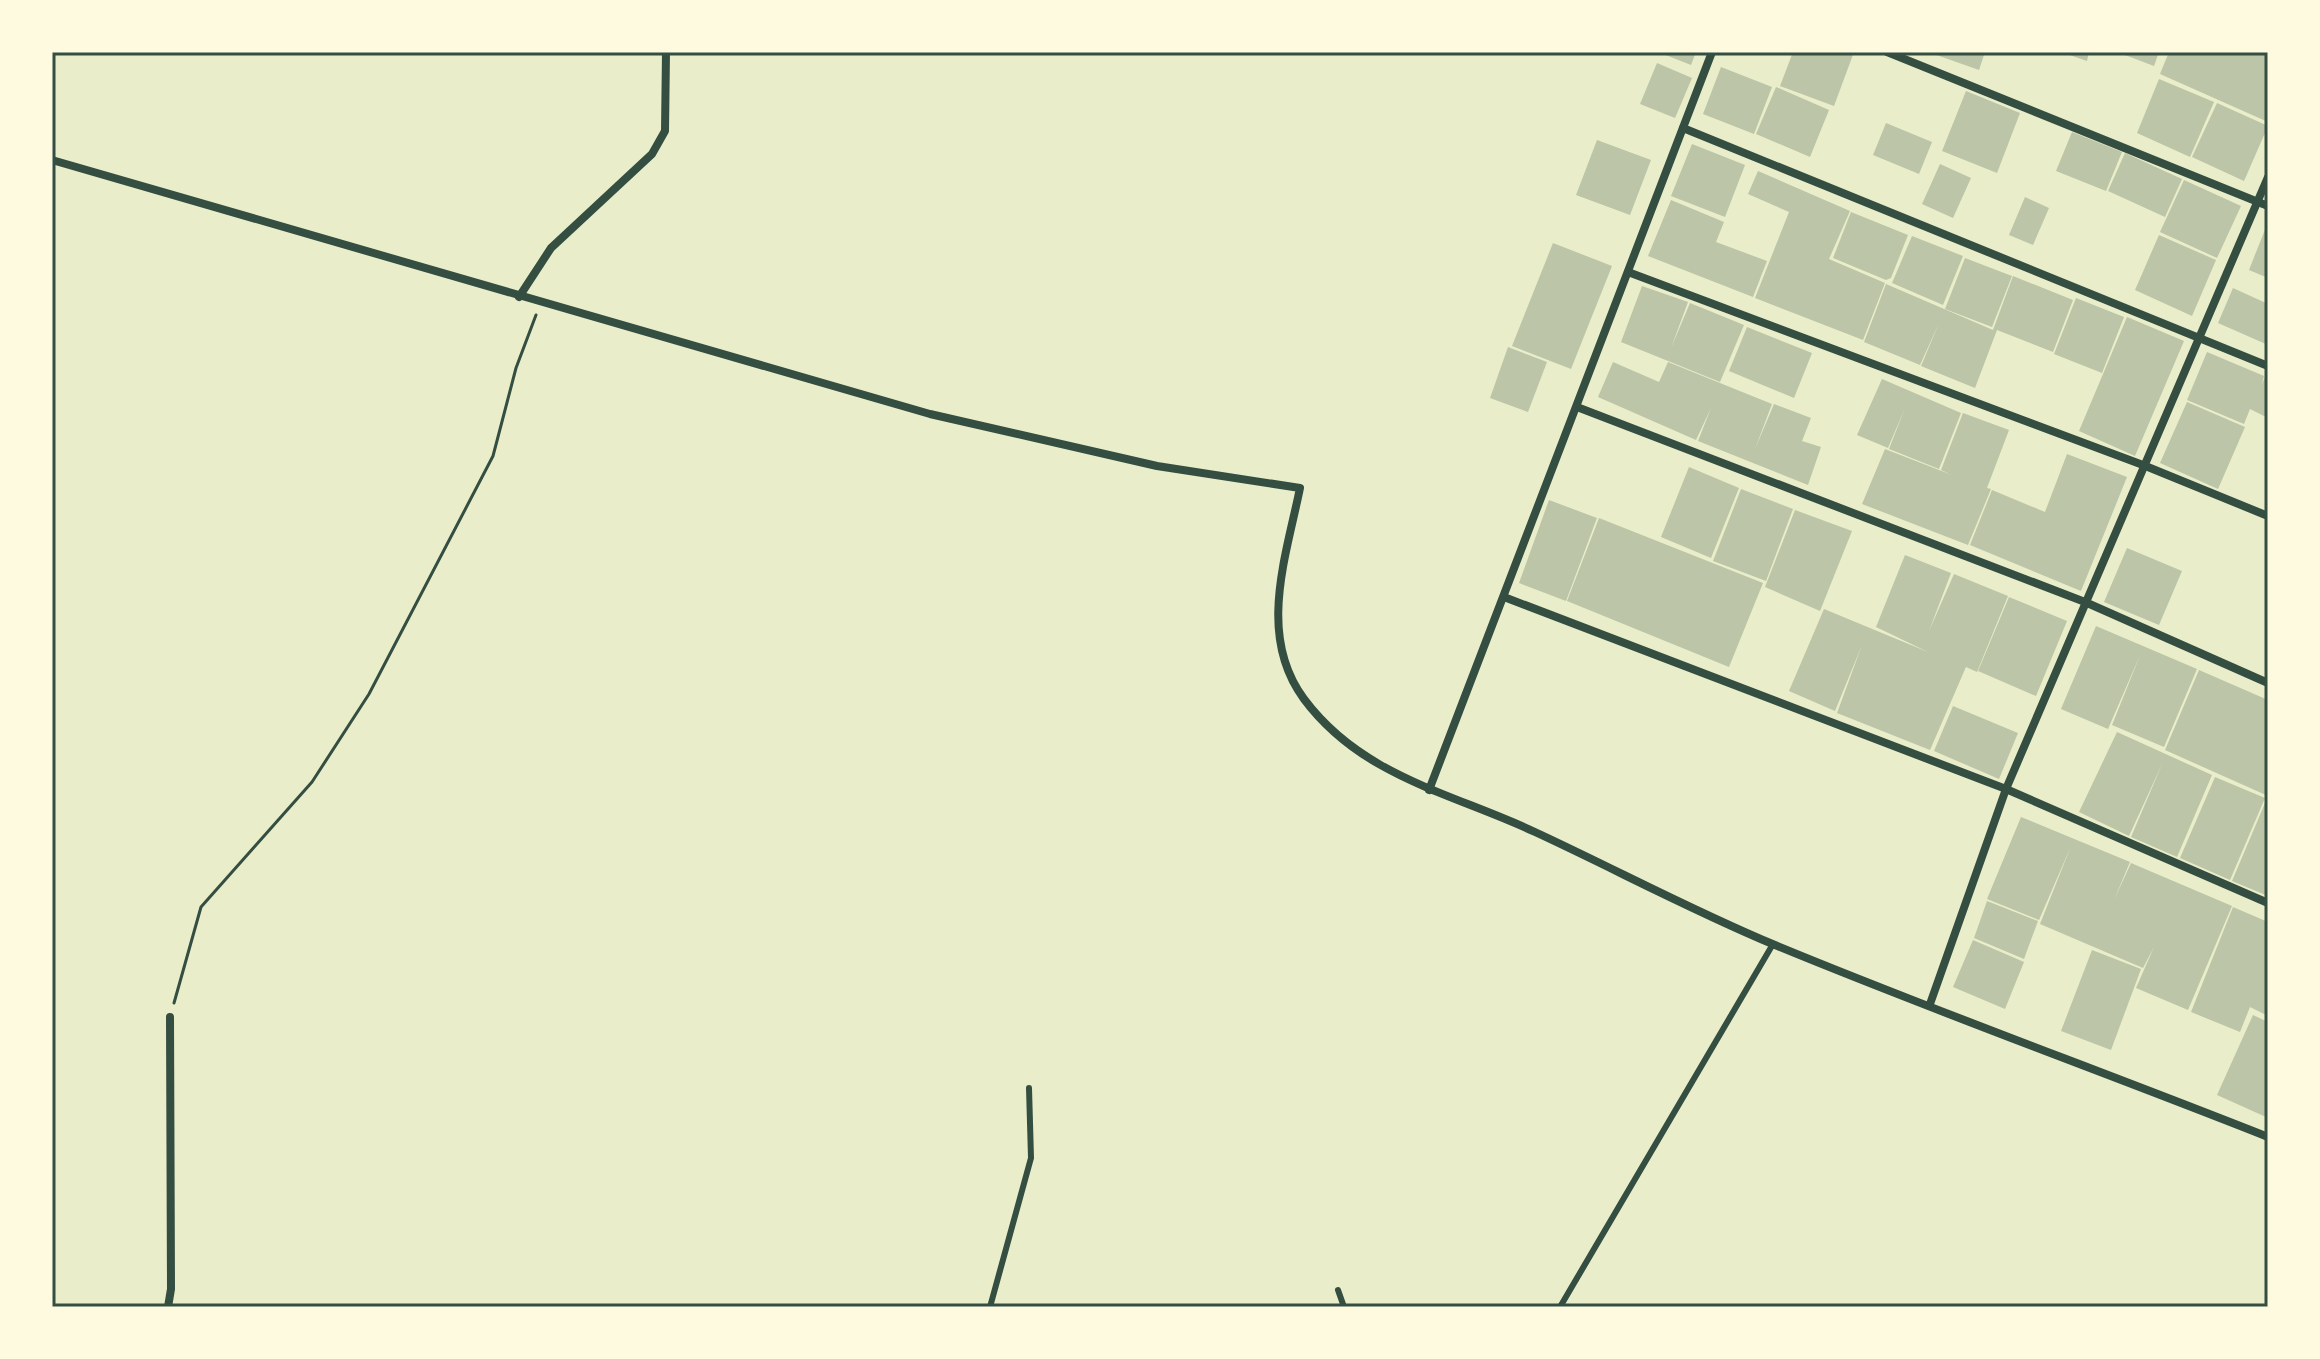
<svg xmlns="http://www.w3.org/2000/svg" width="2320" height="1359" font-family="Helvetica,sans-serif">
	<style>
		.building { fill: #bcc5a7 }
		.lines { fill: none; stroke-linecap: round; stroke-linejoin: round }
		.path { stroke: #344e41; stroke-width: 3 }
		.service { stroke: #344e41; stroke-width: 6 }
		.minor { stroke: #344e41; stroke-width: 8 }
		.neatline { fill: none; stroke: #344e41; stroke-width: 3 }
	</style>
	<rect width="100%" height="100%" fill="#e9edc9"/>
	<!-- building -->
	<g class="building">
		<path d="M1658,52h38l-5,13z"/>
		<path d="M1793,52h61l-20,54 -54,-20z"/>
		<path d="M1928,52h57l-6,18z"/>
		<path d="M2061,52h28l-2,9z"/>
		<path d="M2117,52h42l-5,14z"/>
		<path d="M2169,52h99v70l-108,-48z"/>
		<path d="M1657,63l35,15 -17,40 -35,-14z"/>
		<path d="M1721,67l51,20 -18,47 -51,-20z"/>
		<path d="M2159,79l55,23 -24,55 -53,-24z"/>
		<path d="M1776,87l53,23 -19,47 -54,-23z"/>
		<path d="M1966,91l54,22 -23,60 -55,-22z"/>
		<path d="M2217,103l51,23 -24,55 -52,-24z"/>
		<path d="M1886,123l46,19 -13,32 -46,-19z"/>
		<path d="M2072,132l50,20 -16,39 -50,-20z"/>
		<path d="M1597,140l54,20 -21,55 -54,-20z"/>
		<path d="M1692,144l53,21 -20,52 -54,-21z"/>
		<path d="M2125,153l57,26 -17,38 -57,-26z"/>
		<path d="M1940,164l31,14 -18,40 -31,-14z"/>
		<path d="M1758,171l92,40 -21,48 56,24 -22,57 -108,-42 34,-86 -41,-18z"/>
		<path d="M2184,180l57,26 -24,52 -57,-26z"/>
		<path d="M2025,197l24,11 -16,37 -24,-10z"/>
		<path d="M1671,200l53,22 -8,20 51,19 -14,36 -105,-41z"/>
		<path d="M1851,212l57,23 -17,43 -5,2 -53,-22z"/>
		<path d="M2268,222v56l-19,-8z"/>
		<path d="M2159,235l57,25 -24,56 -57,-26z"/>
		<path d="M1912,236l51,20 -20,49 -51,-22z"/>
		<path d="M1553,243l59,23 -41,103 -59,-23z"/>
		<path d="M1965,258l47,18 -20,51 -47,-18z"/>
		<path d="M2013,276l60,24 -20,52 -56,-22 -22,58 -54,-22 18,-43 -19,42 -56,-23 22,-58 107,46z"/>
		<path d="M1642,286l46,16 -17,46 19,-45 54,22 -24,57 -99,-40z"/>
		<path d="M2233,288l35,16v41l-50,-22z"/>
		<path d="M2076,298l48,19 -22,56 -48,-19z"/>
		<path d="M2127,317l57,24 -49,115 -56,-25z"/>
		<path d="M1747,327l65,26 -18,45 -65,-27z"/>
		<path d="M1508,347l39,15 -19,50 -38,-14z"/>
		<path d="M2207,352l57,24 -2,8 3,-7 3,1v40l-18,-9 -6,15 -57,-24z"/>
		<path d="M1613,362l46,20 9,-20 104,42 -17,45 19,-45 37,14 -9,23 19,6 -13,38 -110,-44 13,-33 -15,32 -98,-43z"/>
		<path d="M1882,379l79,34 -22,56 -50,-20 16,-41 -17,40 -31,-13z"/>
		<path d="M2187,402l58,25 -27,62 -58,-26z"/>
		<path d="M1963,413l46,17 -22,58 4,1 -23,56 -106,-41 23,-55 67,26 -11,-5z"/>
		<path d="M2067,454l60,23 -46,114 -111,-46 22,-55 53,22z"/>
		<path d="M1689,467l50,21 -28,70 -50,-21z"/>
		<path d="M1741,489l52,20 -27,72 -53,-20z"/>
		<path d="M1549,500l48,18 -31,83 -47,-18z"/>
		<path d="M1795,510l57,21 -32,80 -55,-24z"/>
		<path d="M1599,518l164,65 -34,84 -162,-66z"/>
		<path d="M2127,548l55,23 -23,54 -55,-23z"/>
		<path d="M1905,555l46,18 -22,58 25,-57 54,22 -31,76 -11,-5 -36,83 -93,-37 25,-68 -27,66 -46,-20 35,-82 104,43 -52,-25z"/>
		<path d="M2009,597l58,24 -31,75 -58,-25z"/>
		<path d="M2096,626l101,43 -33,78 -52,-22 29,-72 -33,76 -47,-20z"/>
		<path d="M2199,670l69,30v196l-36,-15 36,-85 -103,-46z"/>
		<path d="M1953,706l65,27 -19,46 -65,-28z"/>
		<path d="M2117,732l95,43 -35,82 -46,-20 32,-75 -34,74 -50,-24z"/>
		<path d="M2215,777l50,21 -35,82 -50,-22z"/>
		<path d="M2021,817l109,45 -16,38 17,-37 101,43 -44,104 -52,-22 18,-41 -11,21 -103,-44 31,-78 -32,74 -52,-21z"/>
		<path d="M1987,901l51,20 -14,38 -50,-21z"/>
		<path d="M2233,907l35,15v94l-18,-9 -10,25 -49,-20z"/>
		<path d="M1973,940l51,22 -19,47 -52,-22z"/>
		<path d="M2092,950l49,19 -30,81 -50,-19z"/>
		<path d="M2253,1015l15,7 -2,95 -49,-22z"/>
	</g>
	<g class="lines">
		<!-- path -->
		<path class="path" d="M174,1003l27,-96 111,-125 57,-88 124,-238 23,-88 20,-53"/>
		<!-- service -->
		<g class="service">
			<path d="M1338,1290l6,17"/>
			<path d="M990,1307l41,-149 -2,-70"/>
			<path d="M1560,1307l213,-363"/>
		</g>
		<!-- minor -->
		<g class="minor">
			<path d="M1887,52l381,154"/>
			<path d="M1683,128l585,238"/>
			<path d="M52,160l878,254 227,52 143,22c-14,69 -43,148 4,211 58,78 148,94 231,133 80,37 158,79 240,113 162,67 329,127 493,192"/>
			<path d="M1628,272l515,193 125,51"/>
			<path d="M519,297l32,-49 101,-94 13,-23 1,-79"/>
			<path d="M1577,407l508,195 183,81"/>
			<path d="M1504,597l502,192 262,114"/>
			<path d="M1429,790l283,-738"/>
			<path d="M1930,1004l76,-215 262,-612"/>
			<path d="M168,1307l3,-18 -1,-272"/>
		</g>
	</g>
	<!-- border -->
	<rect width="2320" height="1359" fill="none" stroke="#fefae0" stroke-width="108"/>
	<rect x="54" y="54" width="2212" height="1251" class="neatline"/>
</svg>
